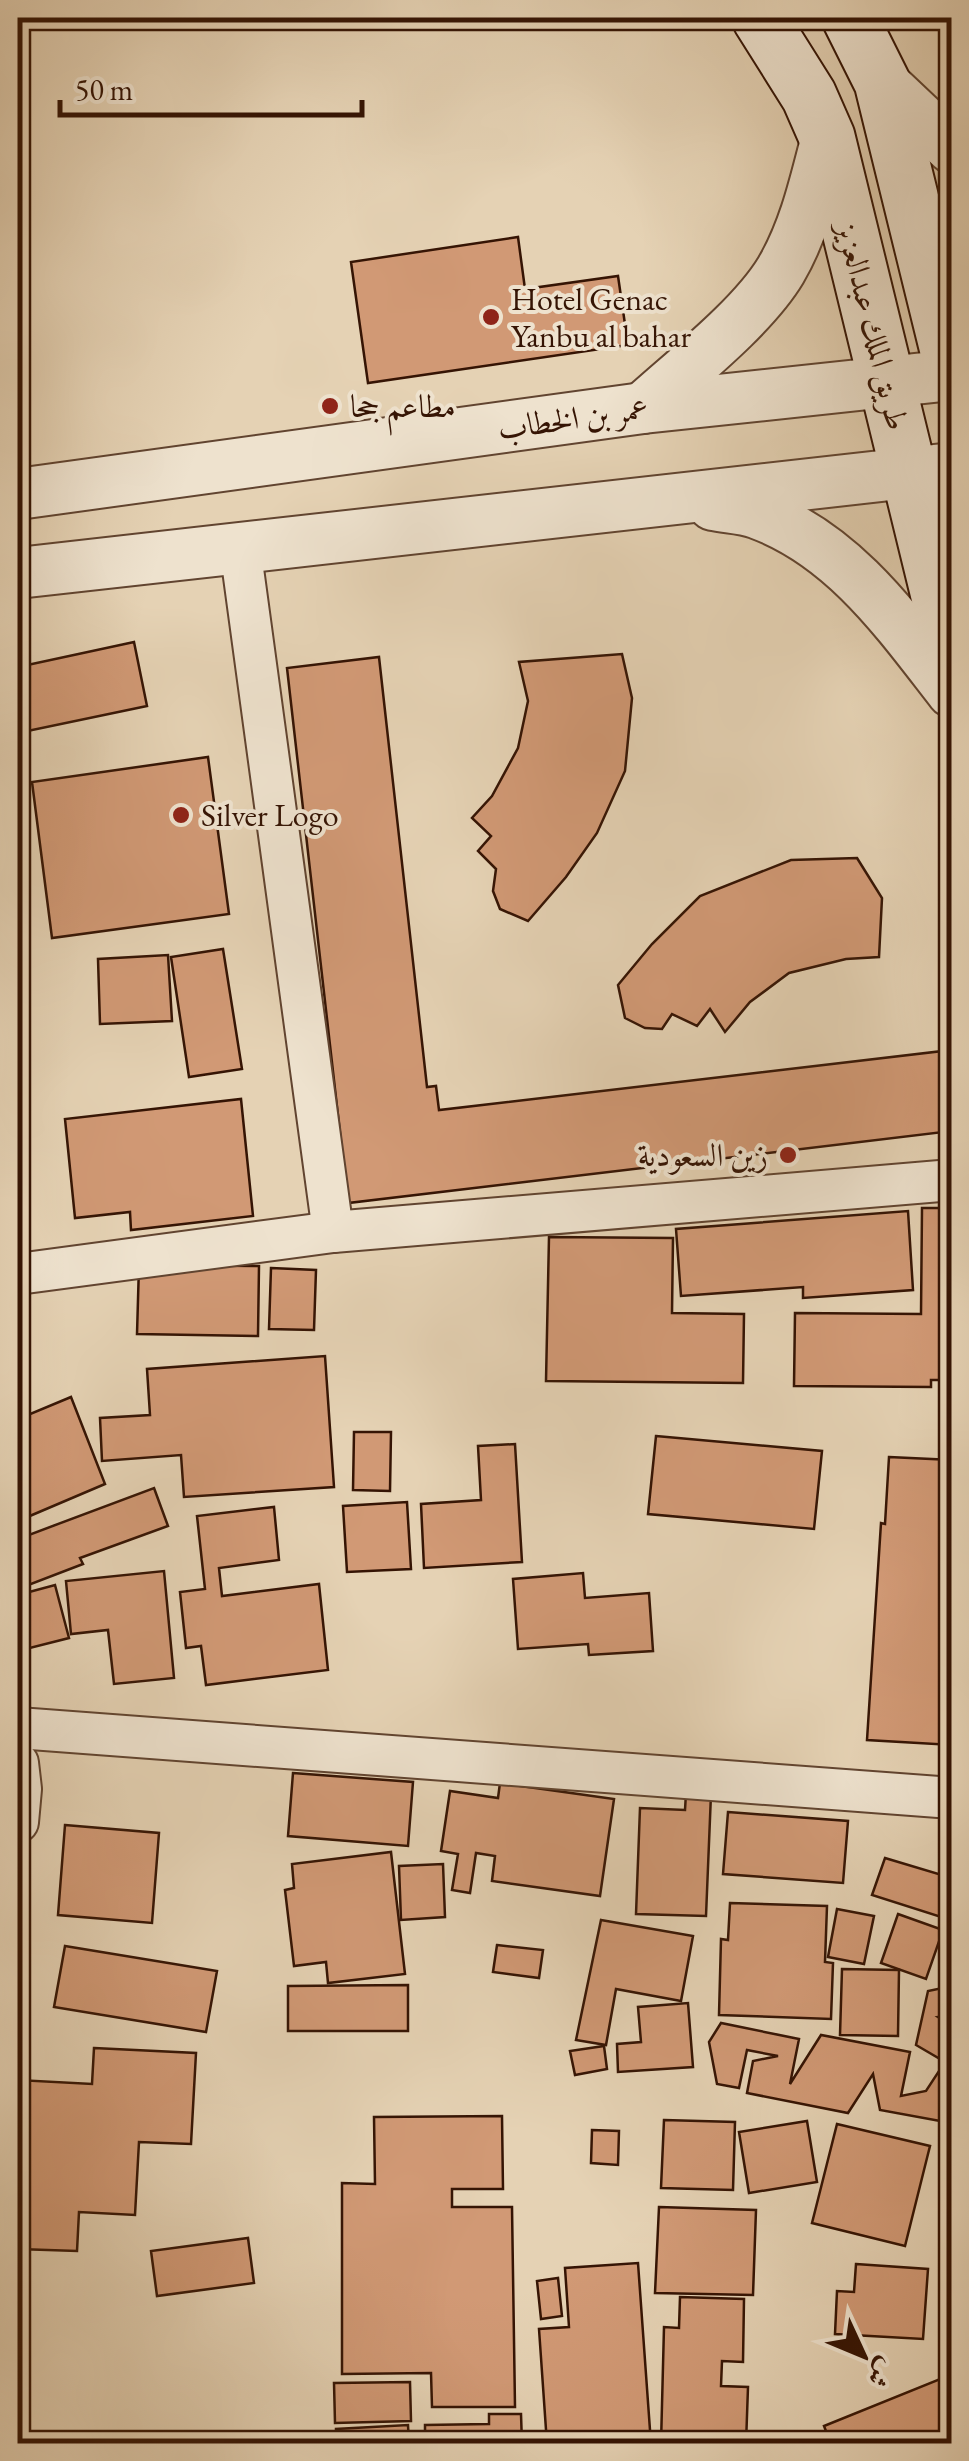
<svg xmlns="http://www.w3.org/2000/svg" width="969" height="2461" font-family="'EB Garamond',Amiri,serif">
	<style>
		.building { fill: #d19975; stroke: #351404; stroke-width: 2.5 }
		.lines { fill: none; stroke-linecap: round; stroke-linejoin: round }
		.minor-casing { stroke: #614430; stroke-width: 44 }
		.tertiary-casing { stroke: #614430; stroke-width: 54 }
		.secondary-casing { stroke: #351404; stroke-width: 59 }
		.minor { stroke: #eee2ce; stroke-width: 40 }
		.tertiary { stroke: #eee2ce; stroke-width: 50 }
		.secondary { stroke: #eee2ce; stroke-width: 55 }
		.poi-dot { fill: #8f2418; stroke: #eee2ce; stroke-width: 4 }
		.labels { text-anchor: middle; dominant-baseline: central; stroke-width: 8; stroke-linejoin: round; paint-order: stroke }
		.poi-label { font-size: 32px; fill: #351404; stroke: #eee2ce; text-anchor: start }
		.street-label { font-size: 32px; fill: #351404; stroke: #eee2ce }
	</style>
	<rect width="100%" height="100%" fill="#e5d2b4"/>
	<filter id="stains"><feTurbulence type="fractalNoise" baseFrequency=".002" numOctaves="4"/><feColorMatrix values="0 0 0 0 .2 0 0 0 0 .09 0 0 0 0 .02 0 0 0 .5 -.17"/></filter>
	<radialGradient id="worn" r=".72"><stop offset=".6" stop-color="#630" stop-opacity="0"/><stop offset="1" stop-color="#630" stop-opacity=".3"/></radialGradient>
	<!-- building -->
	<g class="building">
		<path d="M18,68l11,3 -11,46z"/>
		<path d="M518,237l7,52 93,-13 10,69 -260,38 -17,-121z"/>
		<path d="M134,642l13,64 -129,27v-66z"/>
		<path d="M622,654l10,44 -7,73 -28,62 -31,44 -38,44 -28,-12 -7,-18 3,-22 -18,-18 13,-15 -19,-18 20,-22 26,-48 10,-47 -9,-39z"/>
		<path d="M379,657l48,430 9,-1 3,24 504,-59 9,80 -604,72 -61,-535z"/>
		<path d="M208,757l21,157 -177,24 -20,-156z"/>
		<path d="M857,858l25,40 -3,59 -33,2 -57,14 -39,29 -25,30 -15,-23 -13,17 -25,-12 -10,15 -17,-1 -20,-10 -7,-33 34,-41 48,-48 91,-36z"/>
		<path d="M223,949l19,120 -53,8 -18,-120z"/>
		<path d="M168,955l4,66 -72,3 -2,-65z"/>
		<path d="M241,1099l12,117 -122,14 -1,-18 -55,6 -10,-99z"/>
		<path d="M922,1208h30v172h-21v7l-137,-1 1,-73 126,1z"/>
		<path d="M908,1211l5,79 -110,8v-11l-122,9 -5,-67z"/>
		<path d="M549,1237l124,1 -1,75 72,1 -1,69 -197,-2z"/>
		<path d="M139,1265l120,1 -1,70 -121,-2z"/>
		<path d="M271,1268l45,2 -2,60 -45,-1z"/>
		<path d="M325,1356l9,131 -150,10 -3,-42 -79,6 -2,-43 50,-3 -3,-46z"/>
		<path d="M71,1397l34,87 -87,37v-102z"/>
		<path d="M354,1432h37l-1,59 -37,-1z"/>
		<path d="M656,1436l166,15 -8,78 -166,-15z"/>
		<path d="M515,1444l7,118 -98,6 -3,-64 60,-4 -3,-54z"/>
		<path d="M889,1457l63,3v285l-85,-5 14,-217 4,1z"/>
		<path d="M154,1488l14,38 -88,32 3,6 -65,25v-50z"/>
		<path d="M407,1502l4,67 -64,3 -4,-66z"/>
		<path d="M274,1507l5,53 -60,8 3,28 97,-12 9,86 -122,15 -5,-39 -15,2 -6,-56 25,-3 -8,-73z"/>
		<path d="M164,1571l10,107 -60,6 -6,-54 -37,4 -5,-53z"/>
		<path d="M583,1573l2,25 64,-5 4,58 -64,4 -1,-11 -70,5 -5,-70z"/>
		<path d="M55,1585l14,53 -51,13v-56z"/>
		<path d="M293,1773l120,9 -5,64 -120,-10z"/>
		<path d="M500,1783l114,16 -14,97 -108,-15 3,-25 -19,-3 -6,40 -18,-3 6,-36 -17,-3 9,-60 48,7z"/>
		<path d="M686,1793l25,1 -5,122 -70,-2 4,-106 45,2z"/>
		<path d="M728,1812l120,9 -5,62 -120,-9z"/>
		<path d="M65,1825l94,8 -7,90 -94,-8z"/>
		<path d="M391,1852l14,122 -77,9 -2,-21 -32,4 -9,-76 9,-2 -2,-24z"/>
		<path d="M885,1858l67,20 -11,39 -69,-22z"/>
		<path d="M443,1864l2,53 -44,3 -2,-54z"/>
		<path d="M730,1903l97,3 -2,56 8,1 -2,56 -112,-4 2,-76 7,1z"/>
		<path d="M837,1909l37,7 -10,48 -36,-7z"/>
		<path d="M898,1914l45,16 -17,49 -45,-16z"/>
		<path d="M601,1920l92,16 -12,65 -65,-12 -10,56 -30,-5z"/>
		<path d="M497,1945l46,5 -4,28 -46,-6z"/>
		<path d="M65,1946l152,25 -11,61 -152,-25z"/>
		<path d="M842,1969l57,1 -1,66 -58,-1z"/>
		<path d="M408,1985v46h-120v-45z"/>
		<path d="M952,1986v29l-14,2 14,9 -1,97 -71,-13 -7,-36 -25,39 -101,-20 6,-32 25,-5 -31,-6 -8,38 -22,-4 -8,-42 12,-19 78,16 -9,45 31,-49 89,17 -9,44 25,-5 19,-29 -29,-17 12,-54z"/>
		<path d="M688,2003l5,64 -75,5 -1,-28 24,-2 -3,-35z"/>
		<path d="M604,2046l3,23 -32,6 -5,-24z"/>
		<path d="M94,2048l102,5 -5,91 -52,-2 -4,73 -56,-3 -2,39 -59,-2v-169l74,4z"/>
		<path d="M502,2116l1,73h-51v18h60l3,200h-83l-1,-34 -89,1v-191l33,1 -1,-67z"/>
		<path d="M664,2120l71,2 -2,68 -72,-2z"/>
		<path d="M807,2121l10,61 -68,11 -10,-61z"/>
		<path d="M837,2124l93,22 -25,100 -93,-23z"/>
		<path d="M592,2130l27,1 -1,34 -27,-2z"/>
		<path d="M659,2207l97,3 -3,85 -98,-2z"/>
		<path d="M248,2238l6,45 -97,13 -6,-45z"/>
		<path d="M638,2263l13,181h-104l-8,-115 30,-2 -4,-59z"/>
		<path d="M856,2264l72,5 -5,70 -88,-5 2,-43 17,1z"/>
		<path d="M558,2278l4,38 -21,3 -4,-38z"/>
		<path d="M680,2297l64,2 -1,63 -21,-1 -1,25 27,1 -2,57h-85l3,-117 15,1z"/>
		<path d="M945,2377l7,15v52h-121l-7,-18z"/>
		<path d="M410,2382l1,39 -76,2 -1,-40z"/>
		<path d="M489,2414h32l1,30h-97v-19l64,-1z"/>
		<path d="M408,2425l1,19h-73v-15z"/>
	</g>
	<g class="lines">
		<defs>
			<g id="minor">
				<path d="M240,547l93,685"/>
				<path d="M18,1274l315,-42 619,-52"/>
				<path d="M18,1728l934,70"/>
				<path d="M18,1763l3,26 -3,33"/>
			</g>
			<g id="tertiary">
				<path d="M882,82l70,66"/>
				<path d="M643,408c42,-38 110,-91 138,-138 24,-41 34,-87 46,-133"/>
				<path d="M18,494l625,-86 309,-33"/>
				<path d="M713,505c15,3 32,3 46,9 86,32 139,109 193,178"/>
				<path d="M18,573l934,-105"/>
			</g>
			<g id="secondary">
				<path d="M760,18l49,78 18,41 125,512"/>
				<path d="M850,18l32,64 70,285"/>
			</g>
		</defs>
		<!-- minor casing -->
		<use href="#minor" class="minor-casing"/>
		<!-- tertiary casing -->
		<use href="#tertiary" class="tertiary-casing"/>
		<!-- secondary casing -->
		<use href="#secondary" class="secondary-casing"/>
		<!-- minor -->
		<use href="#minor" class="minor"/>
		<!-- tertiary -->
		<use href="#tertiary" class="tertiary"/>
		<!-- secondary -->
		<use href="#secondary" class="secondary"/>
	</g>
	<!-- markers -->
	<g class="poi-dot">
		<circle cx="491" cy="317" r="10"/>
		<circle cx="330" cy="406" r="10"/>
		<circle cx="181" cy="815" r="10"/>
		<circle cx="788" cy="1155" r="10"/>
	</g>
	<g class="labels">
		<!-- poi labels -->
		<g class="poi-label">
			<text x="511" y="299">Hotel Genac<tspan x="511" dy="37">Yanbu al bahar</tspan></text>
			<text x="350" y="406">مطاعم جحا</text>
			<text x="201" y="815">Silver Logo</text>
			<text x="768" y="1155" text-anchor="end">زين السعودية</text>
		</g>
		<!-- street labels -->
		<g class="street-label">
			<text transform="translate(873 326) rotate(76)">طريق الملك عبدالعزيز</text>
			<text transform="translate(573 418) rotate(-8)">عمر بن الخطاب</text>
		</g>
	</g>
	<!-- margin -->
	<rect width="969" height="2461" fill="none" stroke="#e5d2b4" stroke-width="60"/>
	<rect x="20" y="20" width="929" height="2421" fill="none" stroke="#351404" stroke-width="5"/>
	<rect x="30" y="30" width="909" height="2401" fill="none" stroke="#351404" stroke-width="2.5"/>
	<!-- north arrow -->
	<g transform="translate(864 2356) rotate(134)" stroke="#eee2ce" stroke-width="8" paint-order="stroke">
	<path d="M0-8L18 38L0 25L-18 38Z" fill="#351404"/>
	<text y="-15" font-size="28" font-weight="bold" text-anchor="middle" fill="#351404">ش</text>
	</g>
	<!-- scale -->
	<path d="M60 100v15h302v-15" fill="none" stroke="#351404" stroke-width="5"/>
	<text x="75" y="100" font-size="30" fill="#351404" stroke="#eee2ce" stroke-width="8" paint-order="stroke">50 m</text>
	<rect width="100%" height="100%" filter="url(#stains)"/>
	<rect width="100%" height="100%" fill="url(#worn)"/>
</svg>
